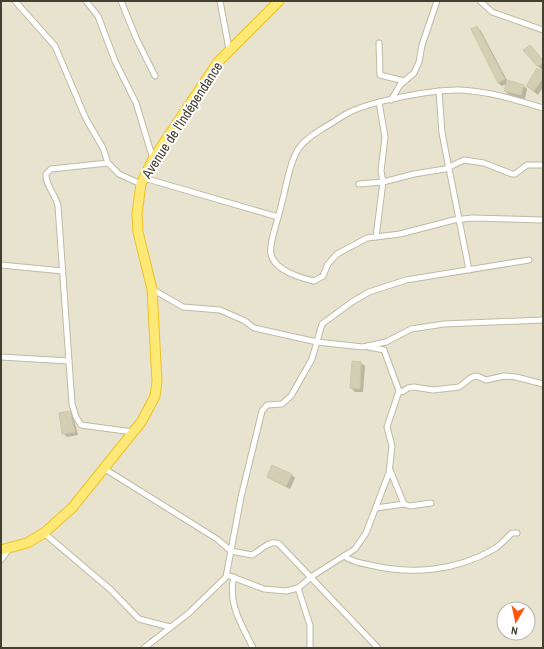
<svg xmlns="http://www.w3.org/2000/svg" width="544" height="649" font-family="'Archivo Narrow',sans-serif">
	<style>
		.residential { fill: #e7e3ce; fill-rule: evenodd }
		.shadow { fill: #0003 }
		.building { fill: #d4ceb5; stroke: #d1c7a7 }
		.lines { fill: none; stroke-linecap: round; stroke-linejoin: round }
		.minor-casing { stroke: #bebaa3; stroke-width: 7 }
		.trunk-casing { stroke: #efc21f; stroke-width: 11 }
		.minor { stroke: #fff; stroke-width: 5 }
		.trunk { stroke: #ffe976; stroke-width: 9 }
		.labels { text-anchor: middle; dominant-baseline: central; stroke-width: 4; stroke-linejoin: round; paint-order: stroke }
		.street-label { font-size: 14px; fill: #444031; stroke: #fff }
	</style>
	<rect width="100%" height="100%" fill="#f3f0e1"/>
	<!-- residential -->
	<path class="residential" d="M1,1h542v647h-542zM504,609h24v24h-24z"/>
	<!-- shadow -->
	<g class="shadow">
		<path d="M477,27l4,4 27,51 15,3 4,4 -2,10 -16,-4 -4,-4 2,-7 -5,2 -4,-3z"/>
		<path d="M543,61v8l-1,1 -4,-4z"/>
		<path d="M543,73v14l-5,8 -11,-9z"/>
		<path d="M361,363l4,3 -2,26h-8l-4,-4z"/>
		<path d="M70,412l3,4 5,19 -11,2 -4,-4z"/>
		<path d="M291,474l4,4 -5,11 -18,-9 -4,-4z"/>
	</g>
	<!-- building -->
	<g class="building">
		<path d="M477,26l28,53 -7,4 -27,-54z"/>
		<path d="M530,45l13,15v2l-5,5 -15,-17z"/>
		<path d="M537,68l6,4v6l-9,13 -8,-5z"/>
		<path d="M507,80l17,5 -3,10 -17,-4z"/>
		<path d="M352,361l9,1 -1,27 -10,-1z"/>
		<path d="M70,411l5,21 -13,2 -3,-21z"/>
		<path d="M272,465l20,9 -6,12 -19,-9z"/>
	</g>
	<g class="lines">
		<defs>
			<g id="minor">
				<path d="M15,1l40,45 31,73 17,29 5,15 11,11 22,10"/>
				<path d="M86,1l12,15 17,45 21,42 17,56"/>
				<path d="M121,1l16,39 18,36"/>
				<path d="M220,1l9,48"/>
				<path d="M480,1l12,11 51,18"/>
				<path d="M379,43l1,32 24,6"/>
				<path d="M439,91l3,42 27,137"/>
				<path d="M391,100l9,-15 14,-12 5,-11 3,-17 15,-44"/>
				<path d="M108,163l-57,6 -5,5c-1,11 10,21 12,32l14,198 4,13 5,8 52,7"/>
				<path d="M144,178l134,39c7,-21 10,-53 21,-69 7,-10 17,-15 26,-21 8,-4 15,-10 23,-14 23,-12 87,-24 112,-23 28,1 57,10 83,18"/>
				<path d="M359,184l24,-2 31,-8 31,-5 19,-9 20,3 28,11h3l12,-9h16"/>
				<path d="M278,217c-2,10 -9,26 -7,37 3,16 30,24 43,27l9,-5 5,-12 9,-10 30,-16 33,-4 54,-14 18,-2 71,2"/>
				<path d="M376,237l7,-55 -2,-11 4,-34 -6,-35"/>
				<path d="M1,265l62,6"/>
				<path d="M152,289l31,18 37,3 25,11 9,7 63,14 46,5 23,-5 25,-13 33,-5 99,-4"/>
				<path d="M1,357l68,4"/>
				<path d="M399,391l3,1 6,-4 6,-1 19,3 26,-3 13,-10 5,-1 9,4 18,-4 12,1 27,7"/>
				<path d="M105,469l112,70 14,12 21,4c8,-4 18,-16 27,-11l99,104"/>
				<path d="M390,470l14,34 6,2 21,-3"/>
				<path d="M376,508l28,-4"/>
				<path d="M44,533l67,57 28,29 31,8"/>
				<path d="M344,556c9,6 16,7 26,9 41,10 87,6 124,-16 7,-4 12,-11 18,-16h5"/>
				<path d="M1,560l8,-11"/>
				<path d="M227,575l37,14 22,2 12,-3 16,-13 41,-26 11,-16 23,-60 3,-27 -5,-19 12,-36 -15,-41 -15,-3"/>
				<path d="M234,577c-7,26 8,48 19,71"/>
				<path d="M298,588l12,37v23"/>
				<path d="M144,648l45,-35 37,-36 15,-80 21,-86 5,-6 15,-1 9,-8 21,-37 10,-35 30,-22 17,-10 37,-12 123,-20"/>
			</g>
			<path id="trunk" d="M1,550l26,-7 17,-10 28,-25 70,-87 13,-25 2,-14 -5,-93 -14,-57 -1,-18 4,-30 12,-25 65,-97 61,-61"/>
		</defs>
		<!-- minor casing -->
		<use href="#minor" class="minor-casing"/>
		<!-- trunk casing -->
		<use href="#trunk" class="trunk-casing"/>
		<!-- minor -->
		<use href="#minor" class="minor"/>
		<!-- trunk -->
		<use href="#trunk" class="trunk"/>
	</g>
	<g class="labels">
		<!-- street labels -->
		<g class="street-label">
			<text transform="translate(182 120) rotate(-57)">Avenue de l'Indépendance</text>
		</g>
	</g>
	<!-- border -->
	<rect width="544" height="649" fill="none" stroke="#444031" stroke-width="4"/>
	<!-- north arrow -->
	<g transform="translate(516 621) rotate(189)"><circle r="19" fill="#ffffff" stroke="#b4b3ad"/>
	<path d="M0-3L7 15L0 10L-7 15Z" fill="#ff550b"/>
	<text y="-6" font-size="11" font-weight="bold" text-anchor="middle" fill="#444031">N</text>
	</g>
</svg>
